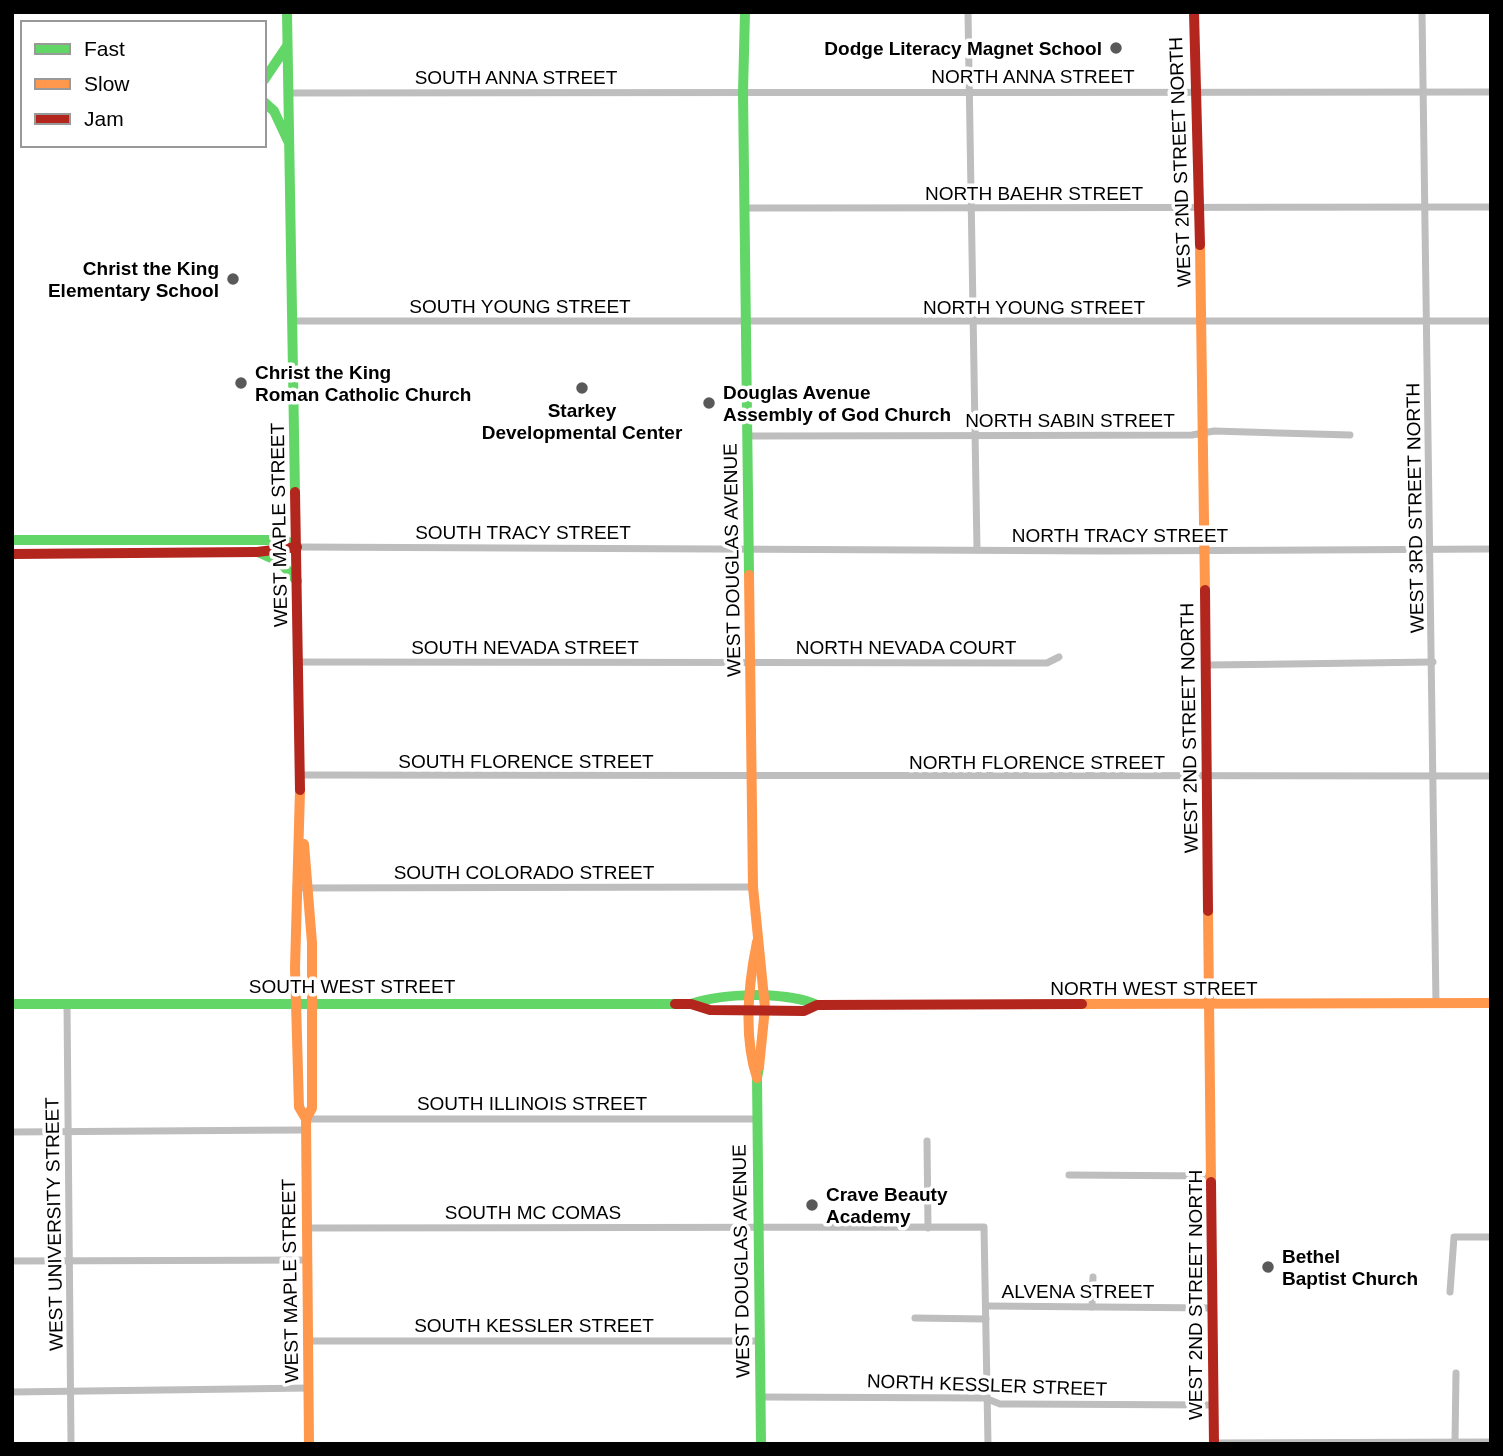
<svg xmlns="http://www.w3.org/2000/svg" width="1503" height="1456" font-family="Helvetica,sans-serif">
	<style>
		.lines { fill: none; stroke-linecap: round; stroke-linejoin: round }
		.street { stroke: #bebebe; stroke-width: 7 }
		.fast { stroke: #63d668; stroke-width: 10 }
		.slow { stroke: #ff974d; stroke-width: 10 }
		.jam { stroke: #b3261e; stroke-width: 10 }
		.poi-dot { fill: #595959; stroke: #fff; stroke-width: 2.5 }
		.labels { text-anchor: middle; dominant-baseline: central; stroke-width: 7; stroke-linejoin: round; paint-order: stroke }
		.poi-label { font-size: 19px; font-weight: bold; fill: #000; stroke: #fff; text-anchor: start }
		.street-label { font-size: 19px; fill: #000; stroke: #fff }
	</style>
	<rect width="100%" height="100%" fill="#fff"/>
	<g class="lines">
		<!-- street -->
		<g class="street">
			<path d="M968,12l9,538"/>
			<path d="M1422,12l14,992"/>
			<path d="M289,93l1202,-1"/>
			<path d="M745,208l746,-1"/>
			<path d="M293,321h1198"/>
			<path d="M748,436l444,-1 22,-4 136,4"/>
			<path d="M297,547l805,4 389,-2"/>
			<path d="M299,662l748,1 12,-6"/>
			<path d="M1206,665l227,-3"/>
			<path d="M300,775l1191,1"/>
			<path d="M296,888l457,-1"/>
			<path d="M67,1004l4,440"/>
			<path d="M306,1119h451"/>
			<path d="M12,1132l294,-2"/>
			<path d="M927,1141l1,87"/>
			<path d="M1069,1175l143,1"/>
			<path d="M307,1228l677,-1 4,217"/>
			<path d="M12,1261l295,-1"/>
			<path d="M1450,1292l4,-55h37"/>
			<path d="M986,1306l226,2"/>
			<path d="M1092,1307l1,-30"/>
			<path d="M915,1318l71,1"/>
			<path d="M308,1341h452"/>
			<path d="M12,1392l297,-4"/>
			<path d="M760,1397l225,1 15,6 213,1"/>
			<path d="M1455,1442l1,-69"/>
			<path d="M1214,1443l277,-1"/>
		</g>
		<!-- fast -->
		<g class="fast">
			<path d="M287,12l8,480"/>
			<path d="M745,12l-2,80 6,483"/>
			<path d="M264,80l23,-34"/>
			<path d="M264,102l10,9 14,30"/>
			<path d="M12,540h273l12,7"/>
			<path d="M260,553l20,9 17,19"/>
			<path d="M12,1004h663"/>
			<path d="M691,1004c31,-11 96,-13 126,1"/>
			<path d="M759,1067l-2,11 4,366"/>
		</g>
		<!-- slow -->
		<g class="slow">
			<path d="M1200,245l5,345"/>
			<path d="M749,575l4,312 12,121 -6,59"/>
			<path d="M300,790l-5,178 4,139 7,12"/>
			<path d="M304,844l8,99v165l-6,11 3,325"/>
			<path d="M1208,911l3,271"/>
			<path d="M757,942c-9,44 -14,93 0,136"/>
			<path d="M1082,1004l409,-1"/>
		</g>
		<!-- jam -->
		<g class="jam">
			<path d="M1194,12l6,233"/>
			<path d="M295,492l5,298"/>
			<path d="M12,554l245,-2 40,-5"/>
			<path d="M1205,590l3,321"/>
			<path d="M675,1004h16l19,6 94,1 13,-6 265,-1"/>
			<path d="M1211,1182l3,262"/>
		</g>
	</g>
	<!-- markers -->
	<g class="poi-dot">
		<circle cx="1116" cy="48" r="7"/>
		<circle cx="233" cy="279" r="7"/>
		<circle cx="241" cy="383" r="7"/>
		<circle cx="582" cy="388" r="7"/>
		<circle cx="709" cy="403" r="7"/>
		<circle cx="812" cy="1205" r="7"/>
		<circle cx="1268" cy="1267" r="7"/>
	</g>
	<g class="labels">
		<!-- poi labels -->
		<g class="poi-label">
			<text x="1102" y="48" text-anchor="end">Dodge Literacy Magnet School</text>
			<text x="219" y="268" text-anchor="end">Christ the King<tspan x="219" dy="22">Elementary School</tspan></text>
			<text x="255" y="372">Christ the King<tspan x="255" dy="22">Roman Catholic Church</tspan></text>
			<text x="723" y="392">Douglas Avenue<tspan x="723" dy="22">Assembly of God Church</tspan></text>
			<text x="582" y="410" text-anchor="middle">Starkey<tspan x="582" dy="22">Developmental Center</tspan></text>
			<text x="826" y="1194">Crave Beauty<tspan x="826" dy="22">Academy</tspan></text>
			<text x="1282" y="1256">Bethel<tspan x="1282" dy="22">Baptist Church</tspan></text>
		</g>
		<!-- street labels -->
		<g class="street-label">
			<text x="1033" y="76">NORTH ANNA STREET</text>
			<text x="516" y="77">SOUTH ANNA STREET</text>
			<text transform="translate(1180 162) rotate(-92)">WEST 2ND STREET NORTH</text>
			<text x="1034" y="193">NORTH BAEHR STREET</text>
			<text x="520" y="306">SOUTH YOUNG STREET</text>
			<text x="1034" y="307">NORTH YOUNG STREET</text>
			<text x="1070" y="420">NORTH SABIN STREET</text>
			<text transform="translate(1415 508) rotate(-91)">WEST 3RD STREET NORTH</text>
			<text transform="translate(279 525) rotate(-91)">WEST MAPLE STREET</text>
			<text x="523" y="532">SOUTH TRACY STREET</text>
			<text x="1120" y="535">NORTH TRACY STREET</text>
			<text transform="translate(732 560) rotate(-91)">WEST DOUGLAS AVENUE</text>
			<text x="525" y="647">SOUTH NEVADA STREET</text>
			<text x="906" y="647">NORTH NEVADA COURT</text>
			<text transform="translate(1189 728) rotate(-91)">WEST 2ND STREET NORTH</text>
			<text x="526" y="761">SOUTH FLORENCE STREET</text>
			<text x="1037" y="762">NORTH FLORENCE STREET</text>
			<text x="524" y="872">SOUTH COLORADO STREET</text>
			<text x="352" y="986">SOUTH WEST STREET</text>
			<text x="1154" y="988">NORTH WEST STREET</text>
			<text x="532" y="1103">SOUTH ILLINOIS STREET</text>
			<text x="533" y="1212">SOUTH MC COMAS</text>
			<text transform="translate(54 1224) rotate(-91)">WEST UNIVERSITY STREET</text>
			<text transform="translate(741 1261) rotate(-91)">WEST DOUGLAS AVENUE</text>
			<text transform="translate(290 1281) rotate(-91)">WEST MAPLE STREET</text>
			<text x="1078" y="1291">ALVENA STREET</text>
			<text transform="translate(1195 1295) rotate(-90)">WEST 2ND STREET NORTH</text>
			<text x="534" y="1325">SOUTH KESSLER STREET</text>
			<text transform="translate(987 1385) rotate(2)">NORTH KESSLER STREET</text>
		</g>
	</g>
	<!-- border -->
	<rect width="1503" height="1456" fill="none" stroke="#000000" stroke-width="28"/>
	<!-- legend -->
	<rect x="21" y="21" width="245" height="126" fill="#ffffff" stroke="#999999" stroke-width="2"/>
	<rect x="35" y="44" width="35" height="10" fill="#63d668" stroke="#999999" stroke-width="2"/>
	<text x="84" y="56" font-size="21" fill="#000000">Fast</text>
	<rect x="35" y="79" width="35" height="10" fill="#ff974d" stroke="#999999" stroke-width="2"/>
	<text x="84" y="91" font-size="21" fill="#000000">Slow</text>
	<rect x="35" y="114" width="35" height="10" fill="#b3261e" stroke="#999999" stroke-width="2"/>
	<text x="84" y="126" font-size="21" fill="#000000">Jam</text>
</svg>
